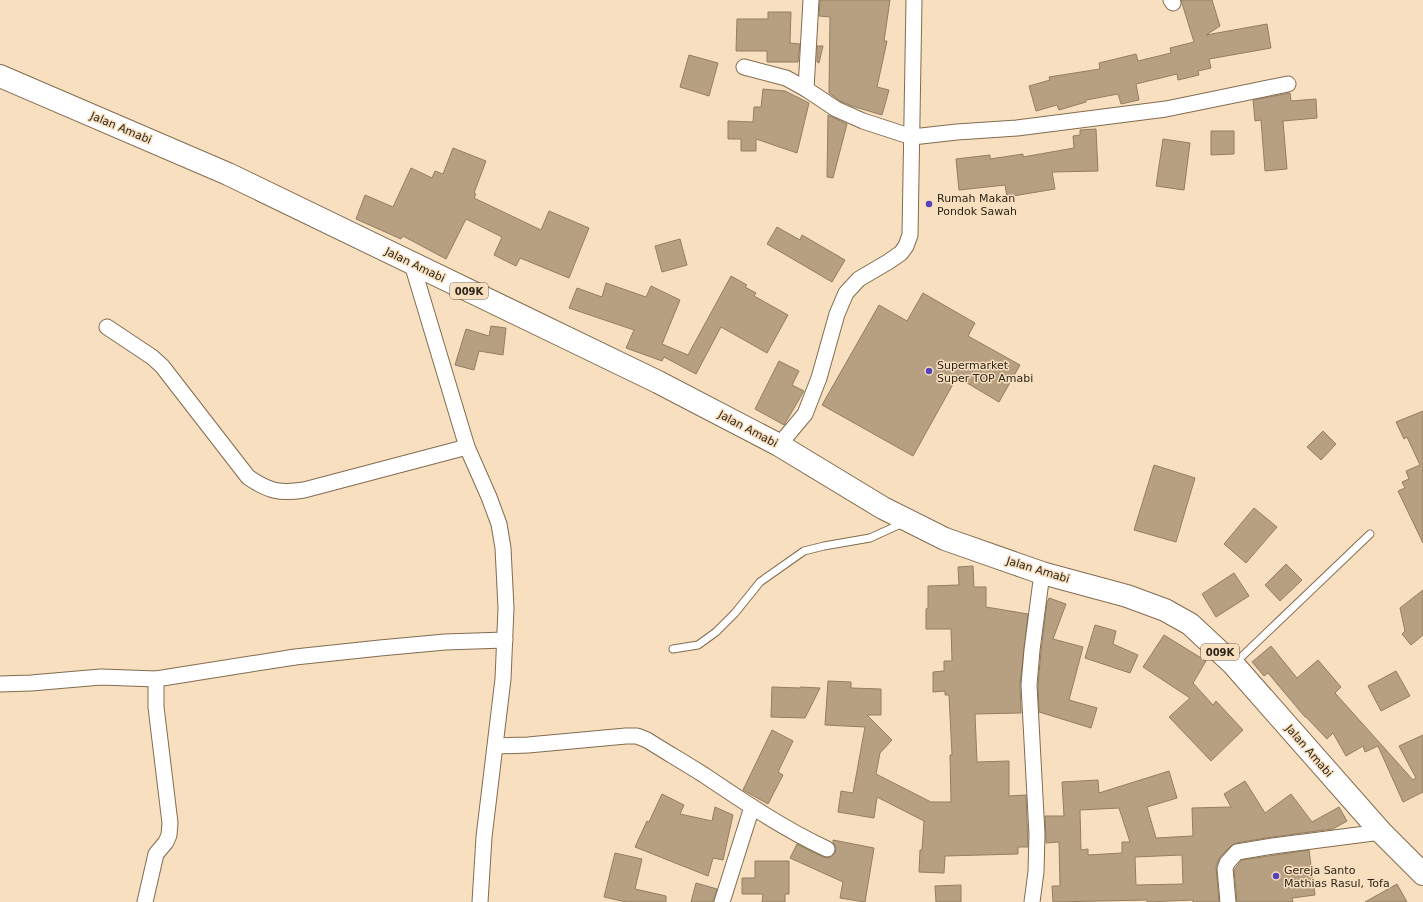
<svg xmlns="http://www.w3.org/2000/svg" width="1423" height="902" font-family="'DejaVu Sans',sans-serif">
	<style>
		.building { fill: #b7a082; stroke: #937e61; fill-rule: evenodd }
		.lines { fill: none; stroke-linecap: round; stroke-linejoin: round }
		.lane-casing { stroke: #826c50; stroke-width: 9 }
		.street-casing { stroke: #826c50; stroke-width: 17 }
		.primary-casing { stroke: #826c50; stroke-width: 24 }
		.lane { stroke: #fff; stroke-width: 7 }
		.street { stroke: #fff; stroke-width: 15 }
		.primary { stroke: #fff; stroke-width: 22 }
		.poi-dot { fill: #5642ba; stroke: #f7dfbf; stroke-width: 1.5 }
		.labels { text-anchor: middle; dominant-baseline: central; stroke-width: 3; stroke-linejoin: round; paint-order: stroke }
		.shield { fill: #f7dfbf; stroke: #6a5d4b; stroke-width: 1 }
		.shield-label { font-size: 10px; font-weight: bold; fill: #2e2519 }
		.street-label { font-size: 11px; fill: #2e2519; stroke: #f7dfbf }
		.poi-label { font-size: 11px; fill: #2e2519; stroke: #f7dfbf; text-anchor: start }
	</style>
	<rect width="100%" height="100%" fill="#f7dfbf"/>
	<!-- building -->
	<g class="building">
		<path d="M820,0h70l-6,41h3l-10,46 12,3 -7,25 -30,-9 -12,-5 -11,-8 1,-76 -11,-1z"/>
		<path d="M1181,0h31l8,26 -14,9 61,-11 4,24 -62,11 2,9 -13,3 1,4 -21,5 -1,-6 -41,10 3,16 -18,4 -3,-10 -32,6v2l-27,8 -2,-5 -21,6 -7,-25 21,-6 -1,-3 51,-8 -1,-6 37,-9 2,7 33,-8 -1,-5 24,-6z"/>
		<path d="M768,12h23l-1,31 10,1 -2,18h-31v-11h-31l1,-32h31z"/>
		<path d="M817,46h6l-4,17 -2,-1z"/>
		<path d="M689,55l29,8 -9,33 -29,-9z"/>
		<path d="M763,89l22,2 24,12 -12,50 -41,-14v12h-15v-12h-13v-18l25,1 1,-15h7z"/>
		<path d="M1290,93l1,8 25,-2 1,19 -34,3 4,48 -22,2 -4,-51 -6,1 -2,-21z"/>
		<path d="M828,115l19,9 -14,54 -6,-1z"/>
		<path d="M1096,129l2,42 -46,1 3,17 -48,8 -2,-12 -46,5 -3,-31 34,-4v4l33,-5v3l51,-9 -1,-12 7,-1v-5z"/>
		<path d="M1211,131h23v23l-23,1z"/>
		<path d="M1163,139l27,4 -6,47 -28,-4z"/>
		<path d="M453,148l33,13 -12,32 2,1 -2,4 67,32 8,-19 40,17 -20,50 -49,-20 -4,8 -22,-11 8,-18 -36,-18 -20,40 -43,-23 -2,3 -45,-20 9,-24 28,12 18,-39 21,10 3,-7 8,3z"/>
		<path d="M777,227l23,13 2,-5 43,25 -13,22 -65,-38z"/>
		<path d="M680,239l7,26 -25,7 -7,-26z"/>
		<path d="M731,276l16,9 -2,2 11,6 -2,3 34,19 -21,38 -46,-26 -25,47 -32,-17 -2,4 -36,-13 8,-18 -65,-22 8,-20 25,9 4,-14 40,14 5,-11 29,14 -18,44 26,11z"/>
		<path d="M923,293l52,30 -7,13 52,29 -21,37 -42,-25 -44,79 -91,-51 57,-100 28,16z"/>
		<path d="M491,326l15,2 -3,27 -24,-4 -5,19 -19,-5 11,-36 23,7z"/>
		<path d="M779,361l20,10 -7,14 12,6 -20,34 -29,-16z"/>
		<path d="M1423,411v132l-25,-52 7,-3 -3,-6 7,-3 -3,-8 14,-6 -13,-28 -3,2 -8,-17z"/>
		<path d="M1323,431l13,13 -15,16 -14,-13z"/>
		<path d="M1154,465l41,13 -19,64 -42,-12z"/>
		<path d="M1254,508l23,19 -31,36 -22,-19z"/>
		<path d="M1286,564l16,16 -22,21 -15,-16z"/>
		<path d="M973,566l1,21h12v20l42,7 -8,70 1,29 -46,1 2,48 32,-1v35l17,-1 2,52h-10v7l-73,2 -1,17 -25,-1 1,-22h2l2,-29 -47,-24 -3,21 -36,-6 3,-21 12,2 12,-66 -40,-2 3,-44 23,1v6l30,1v26h-14l25,25 -12,13 -4,21 55,28h20l-1,-47h2l-3,-60h-4v-4l-12,1v-20l11,-1v-10h8l-1,-32h-25v-20l2,-1v-22l31,-1 -1,-18z"/>
		<path d="M1234,573l15,23 -33,21 -14,-23z"/>
		<path d="M1423,590v45l-12,10 -9,-11 3,-3 -5,-23z"/>
		<path d="M1049,598l17,6 -13,35 30,8 -14,53 28,8 -6,20 -52,-16 -1,-27 3,-34 6,-48z"/>
		<path d="M1095,625l21,6 -3,13 25,11 -8,18 -45,-15z"/>
		<path d="M1164,635l42,26 -13,22 20,22 3,-4 27,29 -32,31 -42,-44 21,-19 -47,-31z"/>
		<path d="M1271,646l26,32 21,-18 23,27 -6,6 78,87 3,-2 -17,-32 24,-11v57l-20,10 -25,-56 -13,6 -2,-6 -17,10 -13,-23 -6,6 -21,-22h-1l-37,-44 -4,3 -12,-14z"/>
		<path d="M1396,671l14,25 -29,15 -13,-25z"/>
		<path d="M772,687l28,1v-1l20,1 -15,30 -34,-1z"/>
		<path d="M772,730l21,11 -15,31 5,3 -15,29 -25,-14z"/>
		<path d="M1169,771l8,27 -30,9 9,31 37,-2 -1,-28 39,-1 -7,-13 21,-13 20,32 26,-19 21,28 27,-15 8,14 -14,8 -61,8 -36,6 -5,3 -11,11 -4,9 3,36h-26v-2l-46,2v-2l-94,2 -1,-16h8l-1,-44 -13,1 -1,-27h19l-2,-34 36,-2 1,13zM1119,808l11,34h-8v11l-34,2v-6l-7,1 -1,-40zM1182,855l1,29 -47,1 -1,-28z"/>
		<path d="M662,794l22,11 -4,9 32,7 3,-14 18,8 -10,45 -10,-2 -5,18 -73,-29 12,-26 2,1z"/>
		<path d="M833,840l41,8 -9,54 -25,-4 3,-16 -53,-24 7,-14 26,13 7,1 5,-5 1,-4 -3,-7z"/>
		<path d="M1309,850l6,45 -23,3 1,4h-56l-3,-32 8,-10z"/>
		<path d="M615,853l27,6 -7,30 31,7v6h-40l-22,-5z"/>
		<path d="M755,861h34v33h-4v8h-23l1,-8h-21v-16h13z"/>
		<path d="M696,883l21,6 -4,13h-22z"/>
		<path d="M1397,884l10,18h-42z"/>
		<path d="M961,885v17h-25l-1,-16z"/>
	</g>
	<g class="lines">
		<defs>
			<g id="lane">
				<path d="M673,649l25,-4 18,-13 19,-19 25,-31 44,-31 20,-5 46,-8 33,-15"/>
				<path d="M1235,663l135,-129"/>
			</g>
			<g id="street">
				<path d="M1171,0l2,3"/>
				<path d="M744,67l42,11 20,11 30,20 27,12 49,16 45,-5 60,-4 149,-19 122,-25"/>
				<path d="M806,89l5,-89"/>
				<path d="M412,264l55,183 22,50 10,27 4,24 3,60 -3,71 -19,158 -4,65"/>
				<path d="M107,327l45,30 10,9 86,111c20,14 32,17 56,13l163,-43"/>
				<path d="M779,445l26,-31 14,-36 18,-64 9,-21 13,-14 29,-17 13,-9 5,-7 4,-11 4,-235"/>
				<path d="M0,684l31,-1 70,-6 55,2 139,-22 85,-9 65,-6 60,-2"/>
				<path d="M496,746l32,-1 98,-9h11l10,4c19,12 38,23 57,35 40,27 80,54 123,74"/>
				<path d="M145,902l11,-48 10,-12 3,-7 1,-12 -14,-116v-28"/>
				<path d="M722,902l30,-95"/>
				<path d="M1032,902l4,-30 1,-38 -8,-149 3,-35 10,-77"/>
				<path d="M1228,902l-3,-33 2,-6 10,-11 36,-6 108,-14"/>
			</g>
			<path id="primary" d="M0,76l228,98 430,208 121,63 104,63 62,31 97,34 85,23 38,14 25,14 43,40 148,168 42,42"/>
		</defs>
		<!-- lane casing -->
		<use href="#lane" class="lane-casing"/>
		<!-- street casing -->
		<use href="#street" class="street-casing"/>
		<!-- primary casing -->
		<use href="#primary" class="primary-casing"/>
		<!-- lane -->
		<use href="#lane" class="lane"/>
		<!-- street -->
		<use href="#street" class="street"/>
		<!-- primary -->
		<use href="#primary" class="primary"/>
	</g>
	<!-- markers -->
	<g class="poi-dot">
		<circle cx="929" cy="204" r="4"/>
		<circle cx="929" cy="371" r="4"/>
		<circle cx="1276" cy="876" r="4"/>
	</g>
	<g class="labels">
		<!-- shield labels -->
		<g class="shield">
			<rect x="450" y="283" width="38" height="16" rx="3"/>
			<rect x="1201" y="644" width="38" height="16" rx="3"/>
		</g>
		<g class="shield-label">
			<text x="469" y="291">009K</text>
			<text x="1220" y="652">009K</text>
		</g>
		<!-- street labels -->
		<g class="street-label">
			<text transform="translate(121 128) rotate(23)">Jalan Amabi</text>
			<text transform="translate(415 265) rotate(26)">Jalan Amabi</text>
			<text transform="translate(748 429) rotate(28)">Jalan Amabi</text>
			<text transform="translate(1038 570) rotate(17)">Jalan Amabi</text>
			<text transform="translate(1309 751) rotate(49)">Jalan Amabi</text>
		</g>
		<!-- poi labels -->
		<g class="poi-label">
			<text x="937" y="198">Rumah Makan<tspan x="937" dy="13">Pondok Sawah</tspan></text>
			<text x="937" y="365">Supermarket<tspan x="937" dy="13">Super TOP Amabi</tspan></text>
			<text x="1284" y="870">Gereja Santo<tspan x="1284" dy="13">Mathias Rasul, Tofa</tspan></text>
		</g>
	</g>
</svg>
